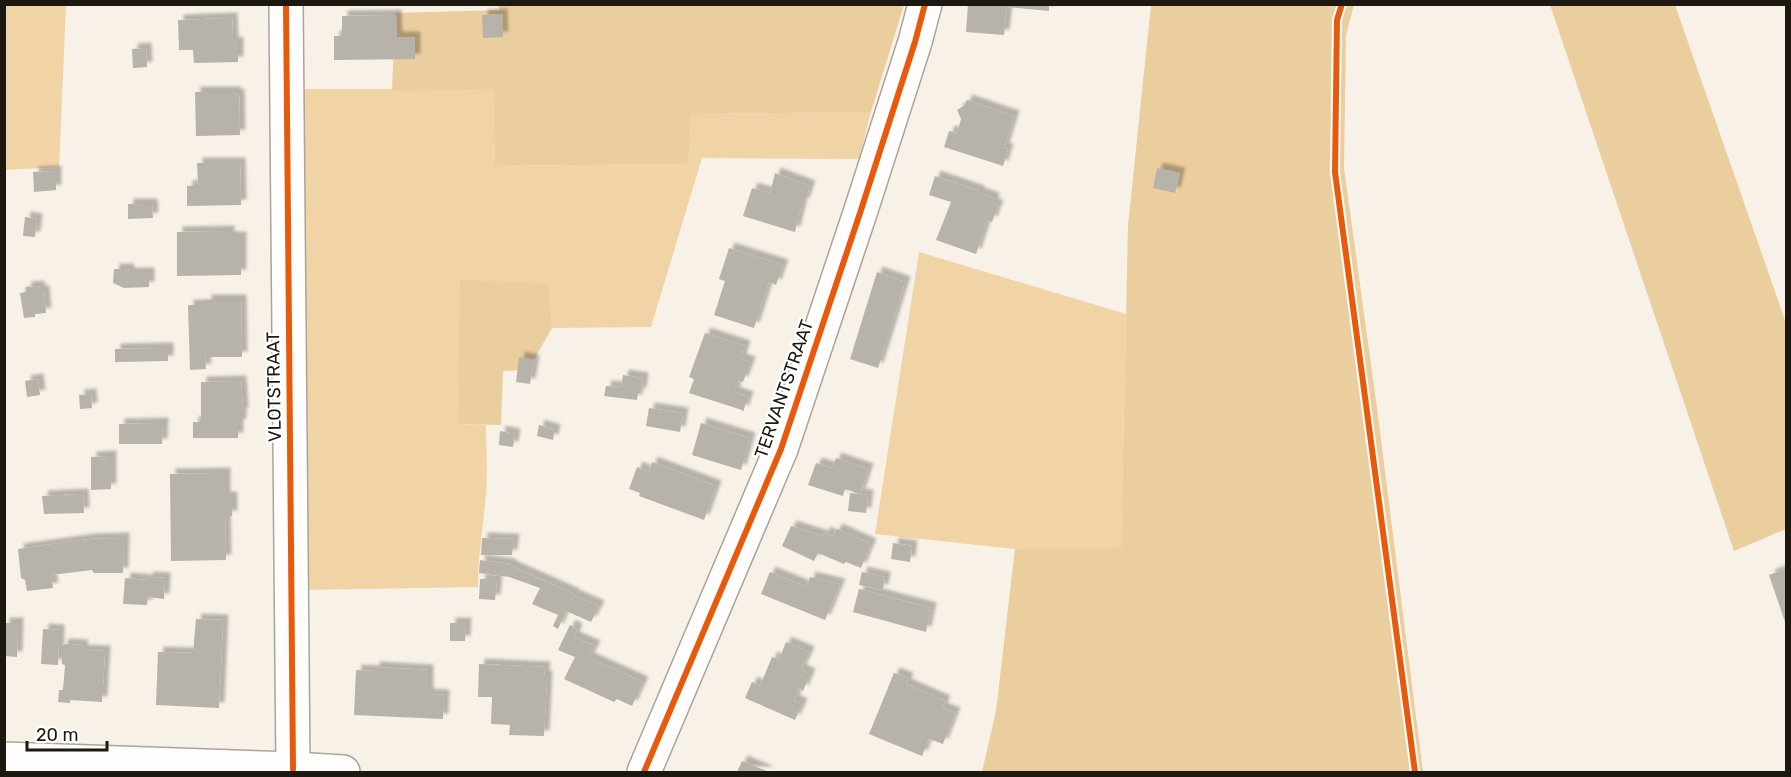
<svg xmlns="http://www.w3.org/2000/svg" width="1791" height="777" font-family="Rubik,sans-serif">
	<style>
		.green { fill: #f0d4a6 }
		.forest { fill: #ebce9e }
		.building { fill: #b7b2aa; filter: url(#shadow) }
		.lines { fill: none; stroke-linecap: round; stroke-linejoin: round }
		.minor-casing { stroke: #a9a59c; stroke-width: 36 }
		.minor { stroke: #fefdfb; stroke-width: 33 }
		.cycleway-casing { stroke: #fff; stroke-width: 10 }
		.cycleway { stroke: #e8590c; stroke-width: 6 }
		.labels { text-anchor: middle; dominant-baseline: central; stroke-width: 4.5; stroke-linejoin: round; paint-order: stroke }
		.street-label { font-size: 18px; fill: #1d1810; stroke: #fff }
	</style>
	<defs>
		<filter id="shadow"><feDropShadow dx="5.5" dy="-5.5" stdDeviation="1.5" flood-color="#0004"/></filter>
	</defs>
	<rect width="100%" height="100%" fill="#f7f1e7"/>
	<!-- green -->
	<g class="green">
		<path d="M4,5h62l-7,162 -54,3z"/>
		<path d="M297,89h196l2,77 193,-2 4,-50 179,-2 -12,47 -157,-1 -51,169 -99,1 -3,-45 -90,141 27,1c0,23 2,47 0,70 -3,31 -8,61 -8,92l-176,3z"/>
		<path d="M919,252l207,62 -5,235h-106l-140,-15z"/>
	</g>
	<!-- forest -->
	<g class="forest">
		<path d="M499,4l405,1 -33,107 -179,2 -4,50 -193,2 -2,-77 -101,2 3,-78 104,-3z"/>
		<path d="M1151,5h203l-8,30 -2,133 33,240 46,364h-441l14,-61 19,-162 106,-1 7,-322z"/>
		<path d="M1550,5h125l111,318v206l-52,22z"/>
		<path d="M460,280l89,3 3,45 -24,42 -25,1 -2,54 -43,-1z"/>
	</g>
	<!-- building -->
	<g class="building">
		<path d="M968,4h81v7l-42,-4 -3,28 -38,-3z"/>
		<path d="M502,14l1,23 -20,1 -1,-23z"/>
		<path d="M396,15l1,22h18v22l-81,1v-24h8v-20z"/>
		<path d="M232,18l1,25 5,-1v20l-44,1 -1,-13h-14l-1,-30z"/>
		<path d="M146,48l1,19 -14,1 -1,-19z"/>
		<path d="M195,92h40l1,3 3,-1 1,41 -44,1z"/>
		<path d="M967,100l47,16 -10,32 4,1 -5,17 -59,-19 5,-16 8,2 4,-14 -4,-9 8,-5z"/>
		<path d="M197,163h43l1,42 -54,1v-20l11,-1z"/>
		<path d="M1157,168l23,5 -5,20 -22,-5z"/>
		<path d="M56,171v19l-22,2 -1,-20z"/>
		<path d="M775,173l35,13 -6,17h-2l-7,29 -52,-16 9,-28 18,5z"/>
		<path d="M935,176l44,15v2l15,5 -1,6 5,1 -6,17 -5,-2 -11,34 -40,-14 15,-38 -22,-7z"/>
		<path d="M128,204h24l1,14 -25,1z"/>
		<path d="M25,217l12,2 -2,18 -12,-1z"/>
		<path d="M229,231v6h12v38l-64,1v-44z"/>
		<path d="M729,248l54,17 -7,20 -7,-3 -15,46 -40,-13 11,-34 -6,-2z"/>
		<path d="M114,269h14l1,4h20v14l-25,1 -11,-5z"/>
		<path d="M877,272l28,10 -27,86 -28,-9z"/>
		<path d="M39,286l1,5h4l2,22 -11,1v3l-11,1 -4,-25 6,-1v-5z"/>
		<path d="M206,300h35l1,57h-37l1,12 -16,1 -2,-65h18z"/>
		<path d="M705,333l40,13 -4,13 9,3 -7,20 -5,-1 -4,11 14,5 -5,15 -1,-2 -53,-17 5,-14 -5,-2z"/>
		<path d="M168,348v13l-53,1v-13z"/>
		<path d="M519,357l15,3 -4,24 -14,-2z"/>
		<path d="M623,375l20,3 -2,15h-3l-1,7 -33,-4 2,-10 15,1z"/>
		<path d="M38,379l2,16 -13,2 -2,-16z"/>
		<path d="M241,381l2,32h-2v11h-3v14h-45v-16h8v-40z"/>
		<path d="M91,394l1,14 -12,1 -1,-14z"/>
		<path d="M649,408l34,5 -3,19 -34,-6z"/>
		<path d="M163,423l-1,21h-43v-20z"/>
		<path d="M701,423l49,15 -9,32 -49,-15z"/>
		<path d="M539,425l16,5 -2,10 -16,-4z"/>
		<path d="M500,431l15,3 -2,13 -14,-2z"/>
		<path d="M111,456v33l-20,1v-33z"/>
		<path d="M836,458l32,11 -8,25 -15,-5 -2,7 -35,-11 8,-22 16,5z"/>
		<path d="M652,462l64,24 -12,34 -65,-24 1,-3 -11,-4 8,-22 12,5z"/>
		<path d="M225,473v24h7v19h-7l1,44 -55,1 -1,-87z"/>
		<path d="M850,493l18,2 -2,18 -18,-2z"/>
		<path d="M83,494l1,19 -40,1 -2,-18z"/>
		<path d="M791,526l32,10 2,-4 8,4 4,-7 34,15 -10,24 -15,-6 -2,2 -26,-11 -4,8 -32,-15z"/>
		<path d="M124,538l-1,35h-29l-2,-3 -41,5 2,13 -26,3 -2,-11 -4,-2 -3,-29 71,-10z"/>
		<path d="M482,538l32,1 -2,16h-31z"/>
		<path d="M893,543l19,3 -2,16 -19,-3z"/>
		<path d="M480,560l30,4 1,2 63,28 -5,13 5,-12 25,11 -8,16 -25,-11 -8,18 -5,-3 5,-11 -26,-11 8,-16 -31,-11 -30,-4z"/>
		<path d="M1786,569v56l-17,-50z"/>
		<path d="M770,572l37,15 3,-10 30,7 -15,36 -64,-26z"/>
		<path d="M862,572l23,5 -2,13 -24,-5z"/>
		<path d="M148,577l17,1 -1,21 -16,-2 -1,8 -24,-1 2,-26 22,2z"/>
		<path d="M480,579h17l-2,21 -16,-1z"/>
		<path d="M859,589l72,19 -5,24 -73,-20z"/>
		<path d="M196,619l27,1 -4,88 -63,-3 2,-53 35,1z"/>
		<path d="M4,623h14l-1,34 -13,-1z"/>
		<path d="M450,623h16l-1,18h-15z"/>
		<path d="M570,625l7,4 -3,8 21,9 -6,12 54,24 -11,24 -15,-7 -3,3 -50,-23 11,-22 -17,-7z"/>
		<path d="M43,629l16,1 -1,35 -17,-1z"/>
		<path d="M786,642l23,10 -8,18 9,4 -7,17 -4,-3 -5,12 8,4 -7,16 -50,-22 7,-16 8,4 12,-29 7,3z"/>
		<path d="M66,644l17,1 -1,5 23,1 -3,51 -32,-2v3l-12,-1 1,-12h4l2,-25 -3,-1v-19z"/>
		<path d="M479,664l66,3 -1,9h3l-3,60 -35,-1 1,-10 -19,-1 1,-27h-14z"/>
		<path d="M374,667l54,3v24l16,1 -1,24 -89,-4 2,-45 18,1z"/>
		<path d="M894,673l14,5 -2,6 39,17 -3,7 13,5 -12,31 -14,-5 -7,17 -53,-22z"/>
		<path d="M742,761l27,11h-32z"/>
	</g>
	<g class="lines">
		<defs>
			<g id="minor">
				<path d="M286,4l7,765"/>
				<path d="M4,759l289,10 50,3"/>
				<path d="M644,772l137,-323 80,-239 54,-168 10,-38"/>
			</g>
		</defs>
		<!-- minor casing -->
		<use href="#minor" class="minor-casing"/>
		<!-- minor -->
		<use href="#minor" class="minor"/>
		<defs>
			<g id="cycleway">
				<path d="M286,4l7,765"/>
				<path d="M1342,4l-5,16 -2,152 80,600"/>
				<path d="M644,772l137,-323 80,-239 54,-168 10,-38"/>
			</g>
		</defs>
		<!-- cycleway casing -->
		<use href="#cycleway" class="cycleway-casing"/>
		<!-- cycleway -->
		<use href="#cycleway" class="cycleway"/>
	</g>
	<g class="labels">
		<!-- street labels -->
		<g class="street-label">
			<text transform="translate(274 387) rotate(-91)">VLOTSTRAAT</text>
			<text transform="translate(784 389) rotate(-71)">TERVANTSTRAAT</text>
		</g>
	</g>
	<!-- border -->
	<rect width="1791" height="777" fill="none" stroke="#1d1810" stroke-width="12"/>
	<!-- scale -->
	<path d="M27 741v9h80v-9" fill="none" stroke="#1d1810" stroke-width="3"/>
	<text x="36" y="741" font-size="18" fill="#1d1810" stroke="#ffffff" stroke-width="4.5" paint-order="stroke">20 m</text>
</svg>
